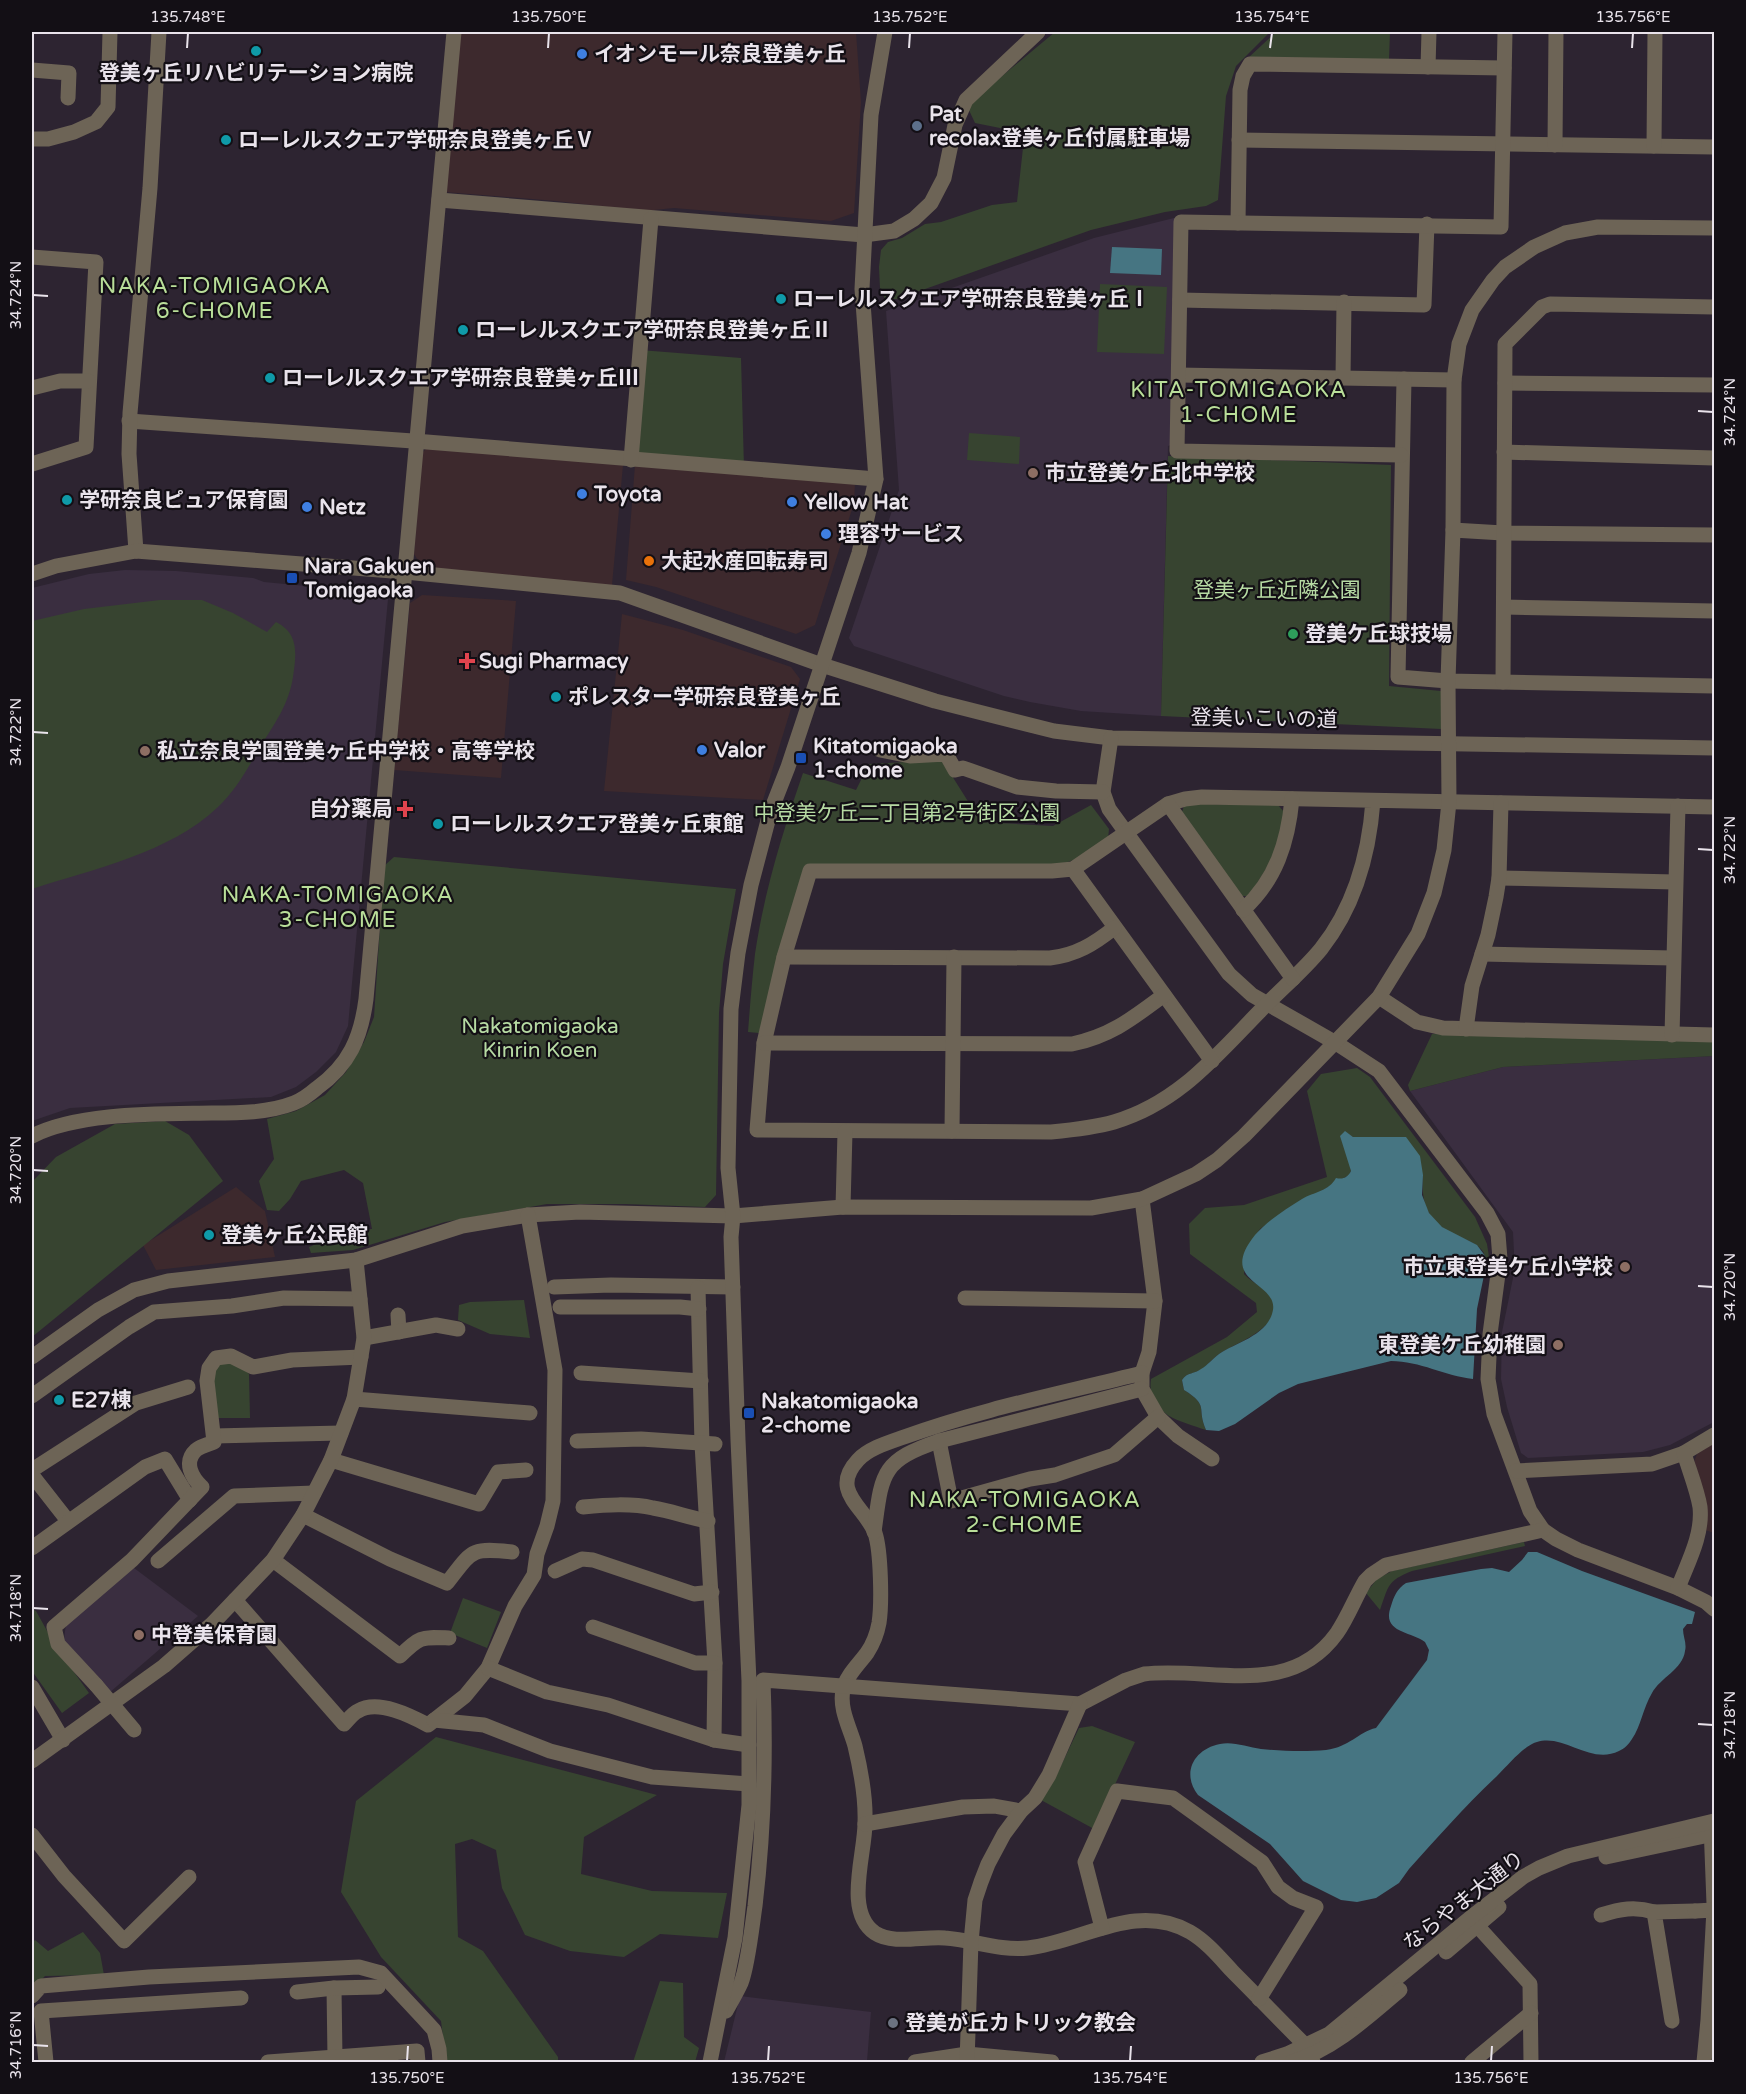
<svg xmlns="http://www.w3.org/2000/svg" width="1746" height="2094" font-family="'Varela Round','Noto Sans JP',sans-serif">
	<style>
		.commercial { fill: #3d292d }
		.built { fill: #3a2e40 }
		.green { fill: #374430 }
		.water { fill: #467582 }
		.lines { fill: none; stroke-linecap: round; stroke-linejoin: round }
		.minor { stroke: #6d6456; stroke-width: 15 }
		.minor-bridge { stroke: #6d6456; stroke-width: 15 }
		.ticks { fill: none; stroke: #e9e3eb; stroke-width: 2 }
		.culture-dot { fill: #0f9aa8; stroke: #130f15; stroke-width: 2 }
		.shop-dot { fill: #3f7fe0; stroke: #130f15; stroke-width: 2 }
		.service-dot { fill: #5c6f8a; stroke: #130f15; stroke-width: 2 }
		.education-dot { fill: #8d6e63; stroke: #130f15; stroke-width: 2 }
		.food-dot { fill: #e8710a; stroke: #130f15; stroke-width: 2 }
		.transit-dot { fill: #1a4fb4; stroke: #130f15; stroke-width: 2 }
		.leisure-dot { fill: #2e9e5b; stroke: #130f15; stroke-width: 2 }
		.health-dot { fill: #e0444e; stroke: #130f15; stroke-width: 2 }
		.worship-dot { fill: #6b7280; stroke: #130f15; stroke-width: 2 }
		.labels { text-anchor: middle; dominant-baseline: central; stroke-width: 4.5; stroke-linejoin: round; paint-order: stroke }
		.poi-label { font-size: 21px; font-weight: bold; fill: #e9e3eb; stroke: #130f15; text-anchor: start }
		.park-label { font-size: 21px; fill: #b6daa3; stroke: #130f15 }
		.street-label { font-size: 21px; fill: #e9e3eb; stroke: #130f15 }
		.neighbourhood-label { font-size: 22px; letter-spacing: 1.5px; fill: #b9de99; stroke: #130f15 }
		.neatline { fill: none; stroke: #e9e3eb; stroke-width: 2 }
		.ticks-label { font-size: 15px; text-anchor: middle; fill: #e9e3eb }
	</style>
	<rect width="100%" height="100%" fill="#2d2431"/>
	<!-- commercial -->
	<g class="commercial">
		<path d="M460,32h396l5,70 -7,111 -23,8 -157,-13 -30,3 -88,-10 -111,-9z"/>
		<path d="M427,448l196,17 -11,120 -189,-17 -9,-14 8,-101z"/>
		<path d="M635,465l220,18 -1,20 -39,122 -19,9 -140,-47 -30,-7z"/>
		<path d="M422,595l94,6 -15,177 -107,-8 16,-167z"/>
		<path d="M622,614l61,16 108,37 9,12 -37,121 -159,-9z"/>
		<path d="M236,1187l29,24 10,46 -119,13 -13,-25z"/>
		<path d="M1714,1443v90l-9,-3 -11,-68 3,-8z"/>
	</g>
	<!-- built -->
	<g class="built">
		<path d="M1178,217l-4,227 -6,2 -7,270 -80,-5 -51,-9 -26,-6 -150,-50 -5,-8 50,-148 -13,-179 208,-73z"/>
		<path d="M125,570l51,1 77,7 11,4 52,5 6,-2 55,3 11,11 -40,427 -12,26 -20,20 -20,15 -25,10 -201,11 -38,13v-533l57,-14z"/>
		<path d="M1714,1056v366l-44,23 -27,7 -115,6 -7,-5 -14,-46 -6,-28 1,-47 11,-54 1,-26 -1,-20 -103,-141 93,-24z"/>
		<path d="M134,1568l64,48 -89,77 -45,-52 1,-10 2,-12z"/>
		<path d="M740,1996l131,16 -4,49 -143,1z"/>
	</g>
	<!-- green -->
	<g class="green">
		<path d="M1055,32h215l-34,34 -10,30 -8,104 -12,6 -41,6 -74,18 -194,69h-12l-5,-11 -1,-21 2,-17 7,-8 14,-4 23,-14 16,-2 51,-17 25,-3 7,-63 -24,-11 -25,-5 -7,-15 16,-17z"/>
		<path d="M1276,32h114l-1,28 -141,-2z"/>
		<path d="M1100,284l67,3 -3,67 -67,-2z"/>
		<path d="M640,350l101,8 3,110 -113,-8z"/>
		<path d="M969,433l51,4 -1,27 -52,-4z"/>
		<path d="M1168,456l223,9 -2,221 52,5v38l-280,-13z"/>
		<path d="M160,600h42l31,13 34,19 9,-10c24,12 20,33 17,55 -4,27 -19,48 -33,70 -12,21 -24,43 -42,60 -48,46 -125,62 -186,82v-268l52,-12z"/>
		<path d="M942,760l39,62 72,4 38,-21 18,24 -1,10 -31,20 -16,5 -255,1 -47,168 -11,-1c2,-26 4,-52 7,-78 9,-62 28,-123 48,-181l53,17 13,-26z"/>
		<path d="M1197,804l81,1 7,8 -12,45 -24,38h-10l-58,-81 3,-9z"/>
		<path d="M394,857l342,32 -13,75 -4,49 -3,182 -11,12 -80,-3h-78l-102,18 -92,28 -42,3 -2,-6c19,-8 42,-18 63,-18l-9,-46 -19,-13 -43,11 -11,18 -11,12 -12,-1 -8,-29 15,-22 -7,-40 29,-8 29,-16 21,-23 18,-30 10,-25 10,-151z"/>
		<path d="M1432,1034l282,5v17l-211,11 -93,24 -2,-6z"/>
		<path d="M1357,1068l13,9 105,140 12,27 2,13 -3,9 -2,-13 -3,-4c-7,-7 -17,-10 -26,-14 -28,-14 -34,-31 -32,-60l-50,-37 -20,-1 -8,-5 6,39 -2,4 -69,40 -20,14 -14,21 -2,24c8,9 23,14 28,24 13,29 -35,44 -53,56 -6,4 -11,11 -17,15 -7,5 -15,3 -20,11l2,10c26,16 12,18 22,40 -27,-9 -60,-16 -55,-51l76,-42 30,-25 -1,-9 -66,-49 -1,-30 16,-16 39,-3 83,-28 -20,-86 14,-17z"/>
		<path d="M165,1121l24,14 34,46 -191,156v-155l24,-25 59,-33z"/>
		<path d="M524,1300l6,38 -40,-4 -32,-14 1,-15 11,-3z"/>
		<path d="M220,1363l20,1 9,10 1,44h-36v-47z"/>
		<path d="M1524,1542l1,4 -113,25c-25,10 -23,14 -32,39l-14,-17 11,-14 15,-8z"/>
		<path d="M463,1598l38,14 -14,36 -37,-15z"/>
		<path d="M32,1609l4,2 20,36 33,46 -27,20 -30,-42z"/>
		<path d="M1092,1726l43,16 -41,87 -53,-29 16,-26 22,-46z"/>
		<path d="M436,1737l221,58 -73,42 -3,37 71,17 75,2 -9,45 -58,-4 -36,23 -54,-6 -45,-16 -23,-47 -6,-38 -24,-11 -17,5 3,93 25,14 75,106v5h-112l-5,-41 -60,-64 -40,-65 15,-91z"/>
		<path d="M83,1932l17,21 4,22 -59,1 -13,13v-46l3,-3 13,11z"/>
		<path d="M660,1981l23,2 1,54 15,11 -4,14h-62z"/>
	</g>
	<!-- water -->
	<g class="water">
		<path d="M1112,247l50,2 -1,26 -51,-2z"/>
		<path d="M1345,1131l8,6h53l14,19 3,19 -1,20 7,18 13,14 35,18 9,12v9l-9,43 -4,70c-28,-3 -53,-18 -82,-18l-93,23 -19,9 -44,31 -16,7 -13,-1c-10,-22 4,-24 -22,-40l-2,-10c5,-8 13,-6 19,-11 7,-4 11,-10 18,-15 16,-11 46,-18 53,-40 11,-33 -57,-29 -17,-79 12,-14 31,-26 47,-36 12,-7 27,-8 34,-21 7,2 12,-1 15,-7l-11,-35z"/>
		<path d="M1528,1552h9l45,19 113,41 -3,12h-5l-4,5c0,8 4,14 2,22 -2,18 -25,27 -33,42 -9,15 -11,33 -20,46 -3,5 -8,10 -13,12 -32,16 -61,-26 -92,-4 -11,8 -20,19 -30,29 -31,29 -59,61 -88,93l-10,14 -23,15 -19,4 -16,-2 -38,-19 -33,-37 -72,-49c-17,-22 -4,-46 22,-51 12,-3 28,3 41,5 21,2 44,3 65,1 24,-3 32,-18 50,-22l51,-68 2,-10 -4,-8c-15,-11 -44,-9 -34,-36 3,-10 6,-17 15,-23l75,-14 11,-1 17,4 13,-12z"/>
	</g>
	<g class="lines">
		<!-- minor -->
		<g class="minor">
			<path d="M1428,67l1,-35"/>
			<path d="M32,70l37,3 -1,25"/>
			<path d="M32,139h16l26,-7 22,-10 12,-15 2,-75"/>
			<path d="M1239,140l475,7"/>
			<path d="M1555,145l1,-113"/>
			<path d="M1654,146l1,-114"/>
			<path d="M439,200l425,35 30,-4 20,-12 17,-16 13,-25 11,-53 11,-25 72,-68"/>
			<path d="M1238,223l2,-133 3,-14 7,-12 254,4"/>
			<path d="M32,257l64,5 -10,185 -54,17"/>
			<path d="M1180,300l244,5 3,-81"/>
			<path d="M1179,375l275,5"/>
			<path d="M1343,378l1,-76"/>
			<path d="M1404,379l-6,298 50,4 266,5"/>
			<path d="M1505,383l209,2"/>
			<path d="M32,388l28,-7h28"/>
			<path d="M129,421l298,21 449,37"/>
			<path d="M1504,452l210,6"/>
			<path d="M1401,455l-224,-4 4,-229 320,5 4,-195"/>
			<path d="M631,460l20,-241"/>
			<path d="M1453,530l50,3 211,2"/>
			<path d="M136,551l-7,-97 1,-41 20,-225 9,-156"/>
			<path d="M32,574l24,-8 80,-15 269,21 215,21 202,72 113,36 119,30 57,7 603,10"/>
			<path d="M1504,607l210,4"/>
			<path d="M1503,682l2,-338 37,-37 8,-3 164,3"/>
			<path d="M1111,738l-8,54 6,17 120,165 23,21 84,48 43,28 108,142 11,21 2,25 -10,75 -2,45 6,35 36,97 13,19 13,9 22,11 100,38 28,14 8,7"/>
			<path d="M880,750l30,6 36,-2 9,16 8,-2 54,19 39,4 47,1"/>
			<path d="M1373,801c-4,54 -18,105 -52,148 -18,22 -41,41 -61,62 -45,46 -82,92 -146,111 -21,6 -42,8 -63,10l-294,-2 7,-87 20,-86 26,-86h242l21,-2 95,-65 17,-5 17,-2 512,10"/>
			<path d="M1168,804l125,175"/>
			<path d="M1073,869l139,192"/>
			<path d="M1499,878l176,4"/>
			<path d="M1243,910c33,-30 45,-68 49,-111"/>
			<path d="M1482,954l191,4"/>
			<path d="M784,957l266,1c26,-3 44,-14 64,-30"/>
			<path d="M1379,997l38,25 26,6 271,7"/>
			<path d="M1466,1029l6,-43 16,-51 8,-38 3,-19 2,-75"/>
			<path d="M1672,1035l6,-229"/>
			<path d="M764,1043l308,1c39,-8 61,-26 92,-49"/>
			<path d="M952,1131l2,-174"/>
			<path d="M32,1136c47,-24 127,-22 180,-23 27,0 56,0 82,-10 8,-3 16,-9 23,-15 32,-23 44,-50 49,-89l88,-967"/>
			<path d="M1142,1199l13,102 -6,51 -7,21v16l16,28 20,19 34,23"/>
			<path d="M843,1207l2,-75"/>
			<path d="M554,1287l57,-2 122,2"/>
			<path d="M698,1288l4,156 13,219 -1,77"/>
			<path d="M965,1298l190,3"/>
			<path d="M560,1307h120l19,2"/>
			<path d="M398,1315l1,17"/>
			<path d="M364,1338l72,-13 22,4"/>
			<path d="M32,1357l66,-47 36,-20 34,-9 188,-21 106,-34 66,-11 52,-3 153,4 110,-9 248,1 51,-9 54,-25 21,-14 27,-24 135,-139 39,-63 16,-41 10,-43 5,-48 -1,-121 5,-151 1,-150 5,-36 13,-34 21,-30 12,-13 29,-20 31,-14 33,-6 116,1"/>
			<path d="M581,1373l120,8"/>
			<path d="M1142,1373c-79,20 -161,36 -238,64 -14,5 -35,11 -46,23 -29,31 7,47 17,73 6,18 7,71 4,90 -2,11 -6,21 -12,30 -8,11 -22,24 -24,37 -4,19 7,38 12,56 6,25 11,51 10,77 0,32 -21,89 10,110 18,12 49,3 70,5 28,2 54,13 83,10 55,-6 107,-47 162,-16 17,10 30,26 43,40 24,24 48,49 72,73l8,17"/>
			<path d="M32,1396l97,-69 25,-15 78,-6 52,-8 76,1"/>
			<path d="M354,1399l176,14"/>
			<path d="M214,1436l127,-3"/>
			<path d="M577,1441l64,-2 74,5"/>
			<path d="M939,1441l12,60 79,-22 25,-4 59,-20 44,-38"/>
			<path d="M331,1460l148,44 19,-32 28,-2"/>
			<path d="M32,1470l104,-67 52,-16"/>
			<path d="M1516,1471l136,-7 32,-11 30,-18"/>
			<path d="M32,1475l36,46"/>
			<path d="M583,1507c22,-2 48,-4 70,1 19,3 36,10 55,13"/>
			<path d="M303,1515l87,44 57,24c25,-32 23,-36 65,-31"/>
			<path d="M874,1532c8,-58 6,-71 65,-91l203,-52"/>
			<path d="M32,1548l113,-81 20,-8 25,41"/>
			<path d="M273,1560l127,96c20,-20 21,-19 49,-18"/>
			<path d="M158,1561l76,-65 80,-3"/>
			<path d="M555,1571l27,-12 11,1 101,34 18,-2"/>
			<path d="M1678,1588c10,-26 25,-53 22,-81 -3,-18 -11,-37 -16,-54"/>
			<path d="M235,1600l109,124c4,-4 9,-11 14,-13 20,-12 53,5 70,14l37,-29 23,-28 27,-62 19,-31 3,-21 10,-28 6,-25 2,-131 -27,-155"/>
			<path d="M593,1627l102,36h20"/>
			<path d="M488,1668l59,24 61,13 106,35 35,5"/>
			<path d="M96,1685l-38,-41 -4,-17 78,-67 70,-73c-10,-9 -19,-25 -6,-37 5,-4 13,-6 18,-8l-7,-61 2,-13 7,-10 15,-2 22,11 39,-7 69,-3"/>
			<path d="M32,1687l31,53"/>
			<path d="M434,1720l50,5 66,26 102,26 97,7"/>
			<path d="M32,1761l132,-95 48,-42 61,-64 30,-45 28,-55 23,-61 10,-61 -8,-78"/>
			<path d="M865,1824l98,-17 31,-1 27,5"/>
			<path d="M1711,1825l3,79"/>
			<path d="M32,1835l32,41 60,65 65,-64"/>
			<path d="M1606,1857l108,-23"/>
			<path d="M1601,1915c19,-6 34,-9 53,-3"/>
			<path d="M1472,1920l58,64 1,78"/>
			<path d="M1102,1928l-17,-66 32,-71 56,7 89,64 16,25 15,11 23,9 -57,92"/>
			<path d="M1446,1952l53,-45"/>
			<path d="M334,1988l1,70"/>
			<path d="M297,1992l37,-4 44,-1"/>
			<path d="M32,1996l9,-10 108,-9 210,-10 22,6 42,45 11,12 5,19 1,13"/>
			<path d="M726,2011c5,-9 11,-19 15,-28 7,-18 11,-57 14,-77 9,-76 11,-150 8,-226l317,24 46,-24 18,-6c67,-8 145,26 193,-41 11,-16 18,-35 28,-52l6,-6 15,-10 157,-35"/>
			<path d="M1672,2021l-18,-109 41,-1"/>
			<path d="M46,2062l-5,-51 200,-13"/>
			<path d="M268,2062l149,-11 1,11"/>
			<path d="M710,2062l25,-124 14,-133v-124l-11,-241 -7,-203 2,-21 -5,-48 3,-159 7,-56 13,-68 19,-72 18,-46 71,-214 17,-74 -14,-190 9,-174 14,-83"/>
			<path d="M915,2062l52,-8 85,8"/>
			<path d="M967,2062l4,-120 4,-42 6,-18 7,-18 16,-30 17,-23 14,-13 14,-23 31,-71"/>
			<path d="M1262,2062l25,-8 42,-20 141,-116 53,-41 16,-9 29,-12 146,-35"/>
			<path d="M1292,2062c42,-13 75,-44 108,-72"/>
			<path d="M1472,2062l59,-49"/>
			<path d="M1704,2062l4,-42 6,-111"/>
		</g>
		<!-- minor-bridge -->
		<g class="minor-bridge">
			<path d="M96,1685l38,45"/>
			<path d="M1695,1911l19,-1"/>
		</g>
	</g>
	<!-- ticks -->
	<path class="ticks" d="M187,48l1,-15M548,48l1,-15M909,48l1,-15M1270,48l2,-15M1632,48l1,-15M33,295l15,1M1698,411l15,1M33,732l15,1M1698,849l15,1M33,1170l15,1M1698,1286l15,1M33,1608l15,1M1698,1724l15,1M33,2045l15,1M407,2061l1,-15M768,2061l1,-15M1130,2061l1,-15M1491,2061l1,-15"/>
	<!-- markers -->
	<g class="culture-dot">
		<circle cx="256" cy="51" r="6"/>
		<circle cx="226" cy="140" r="6"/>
		<circle cx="781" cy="299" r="6"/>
		<circle cx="463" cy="330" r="6"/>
		<circle cx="270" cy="378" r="6"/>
		<circle cx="67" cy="500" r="6"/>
		<circle cx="556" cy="697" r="6"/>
		<circle cx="438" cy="824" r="6"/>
		<circle cx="209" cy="1235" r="6"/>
		<circle cx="59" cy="1400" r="6"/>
	</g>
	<g class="shop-dot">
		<circle cx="582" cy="54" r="6"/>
		<circle cx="582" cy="494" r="6"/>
		<circle cx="792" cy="502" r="6"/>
		<circle cx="307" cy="507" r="6"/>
		<circle cx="826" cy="534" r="6"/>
		<circle cx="702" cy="750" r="6"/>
	</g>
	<circle class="service-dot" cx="917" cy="126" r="6"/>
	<g class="education-dot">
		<circle cx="1033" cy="473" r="6"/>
		<circle cx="145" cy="751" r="6"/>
		<circle cx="1625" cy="1267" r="6"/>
		<circle cx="1558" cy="1345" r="6"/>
		<circle cx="139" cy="1635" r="6"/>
	</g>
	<circle class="food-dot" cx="649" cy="561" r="6"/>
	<g class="transit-dot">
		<rect x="286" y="572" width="12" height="12" rx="3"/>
		<rect x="795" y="752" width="12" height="12" rx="3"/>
		<rect x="743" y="1407" width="12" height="12" rx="3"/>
	</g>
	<circle class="leisure-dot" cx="1293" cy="634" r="6"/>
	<g class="health-dot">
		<path d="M464 652h6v6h6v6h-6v6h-6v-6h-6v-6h6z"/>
		<path d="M402 800h6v6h6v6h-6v6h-6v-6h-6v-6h6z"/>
	</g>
	<circle class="worship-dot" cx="893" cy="2023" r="6"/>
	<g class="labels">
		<!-- poi labels -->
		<g class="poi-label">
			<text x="594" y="54">イオンモール奈良登美ヶ丘</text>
			<text x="256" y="73" text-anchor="middle">登美ヶ丘リハビリテーション病院</text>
			<text x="929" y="114">Pat<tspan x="929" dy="24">recolax登美ヶ丘付属駐車場</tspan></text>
			<text x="238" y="140">ローレルスクエア学研奈良登美ヶ丘Ⅴ</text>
			<text x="793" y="299">ローレルスクエア学研奈良登美ヶ丘Ⅰ</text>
			<text x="475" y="330">ローレルスクエア学研奈良登美ヶ丘Ⅱ</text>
			<text x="282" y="378">ローレルスクエア学研奈良登美ヶ丘Ⅲ</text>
			<text x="1045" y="473">市立登美ケ丘北中学校</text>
			<text x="594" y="494">Toyota</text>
			<text x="79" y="500">学研奈良ピュア保育園</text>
			<text x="804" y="502">Yellow Hat</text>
			<text x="319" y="507">Netz</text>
			<text x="838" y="534">理容サービス</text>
			<text x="661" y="561">大起水産回転寿司</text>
			<text x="304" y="566">Nara Gakuen<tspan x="304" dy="24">Tomigaoka</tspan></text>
			<text x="1305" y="634">登美ケ丘球技場</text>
			<text x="479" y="661">Sugi Pharmacy</text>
			<text x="568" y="697">ポレスター学研奈良登美ヶ丘</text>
			<text x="813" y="746">Kitatomigaoka<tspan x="813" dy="24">1-chome</tspan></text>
			<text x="714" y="750">Valor</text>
			<text x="157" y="751">私立奈良学園登美ヶ丘中学校・高等学校</text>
			<text x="393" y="809" text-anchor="end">自分薬局</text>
			<text x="450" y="824">ローレルスクエア登美ヶ丘東館</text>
			<text x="221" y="1235">登美ヶ丘公民館</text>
			<text x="1613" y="1267" text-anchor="end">市立東登美ケ丘小学校</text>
			<text x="1546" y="1345" text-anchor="end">東登美ケ丘幼稚園</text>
			<text x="71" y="1400">E27棟</text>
			<text x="761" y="1401">Nakatomigaoka<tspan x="761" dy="24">2-chome</tspan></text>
			<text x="151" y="1635">中登美保育園</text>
			<text x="905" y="2023">登美が丘カトリック教会</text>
		</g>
		<!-- park labels -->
		<g class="park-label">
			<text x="1277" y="590">登美ヶ丘近隣公園</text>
			<text x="907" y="813">中登美ケ丘二丁目第2号街区公園</text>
			<text x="540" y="1026">Nakatomigaoka<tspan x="540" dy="24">Kinrin Koen</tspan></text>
		</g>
		<!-- street labels -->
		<g class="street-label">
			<text transform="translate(1264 719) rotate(1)">登美いこいの道</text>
			<text transform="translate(1464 1901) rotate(-38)">ならやま大通り</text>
		</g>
		<!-- neighbourhood labels -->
		<g class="neighbourhood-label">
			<text x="215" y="286">NAKA-TOMIGAOKA<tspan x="215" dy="25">6-CHOME</tspan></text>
			<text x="1239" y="390">KITA-TOMIGAOKA<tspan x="1239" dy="25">1-CHOME</tspan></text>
			<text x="338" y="895">NAKA-TOMIGAOKA<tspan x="338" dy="25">3-CHOME</tspan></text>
			<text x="1025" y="1500">NAKA-TOMIGAOKA<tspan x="1025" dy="25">2-CHOME</tspan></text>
		</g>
	</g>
	<!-- border -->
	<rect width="1746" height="2094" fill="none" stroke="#130f15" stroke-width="66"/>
	<rect x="33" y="33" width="1680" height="2028" class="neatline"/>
	<g class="ticks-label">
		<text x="188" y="22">135.748°E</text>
		<text x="549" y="22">135.750°E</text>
		<text x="910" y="22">135.752°E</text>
		<text x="1272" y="22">135.754°E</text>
		<text x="1633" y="22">135.756°E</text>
		<text transform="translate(16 295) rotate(-90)" y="5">34.724°N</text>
		<text transform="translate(1730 412) rotate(-90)" y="5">34.724°N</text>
		<text transform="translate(16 732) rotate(-90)" y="5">34.722°N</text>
		<text transform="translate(1730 850) rotate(-90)" y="5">34.722°N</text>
		<text transform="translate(16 1170) rotate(-90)" y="5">34.720°N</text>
		<text transform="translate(1730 1287) rotate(-90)" y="5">34.720°N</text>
		<text transform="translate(16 1608) rotate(-90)" y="5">34.718°N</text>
		<text transform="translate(1730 1725) rotate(-90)" y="5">34.718°N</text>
		<text transform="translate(16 2045) rotate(-90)" y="5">34.716°N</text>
		<text x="407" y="2083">135.750°E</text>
		<text x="768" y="2083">135.752°E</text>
		<text x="1130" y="2083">135.754°E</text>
		<text x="1491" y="2083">135.756°E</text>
	</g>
</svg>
